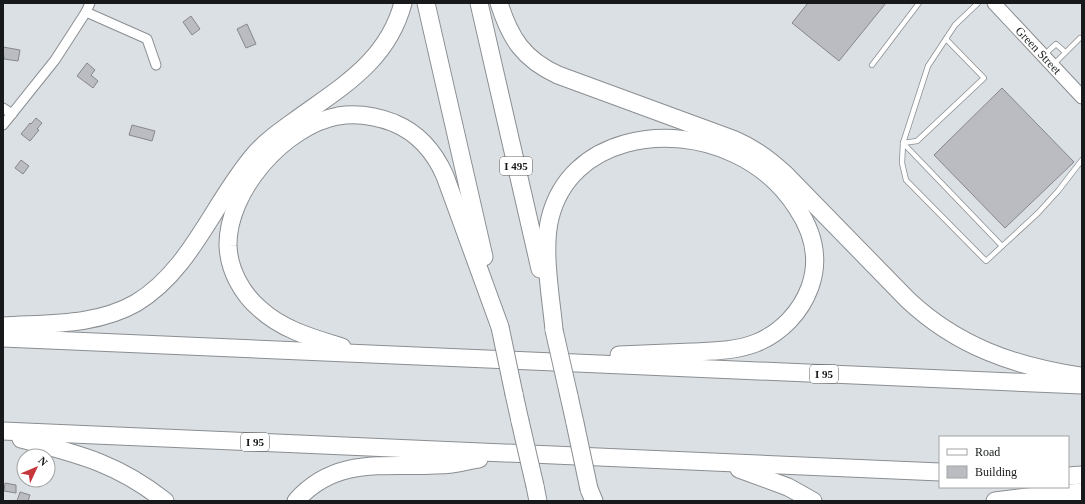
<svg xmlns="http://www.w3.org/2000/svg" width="1085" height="504" font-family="Georgia,serif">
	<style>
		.building { fill: #babcc1; stroke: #86878c }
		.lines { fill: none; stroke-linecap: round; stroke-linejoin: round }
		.lane-casing { stroke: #8a8e92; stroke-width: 6 }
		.street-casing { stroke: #8a8e92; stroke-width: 11 }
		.secondary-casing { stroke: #8a8e92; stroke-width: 15 }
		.highway-casing { stroke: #8a8e92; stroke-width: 19 }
		.lane { stroke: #fff; stroke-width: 4.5 }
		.street { stroke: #fff; stroke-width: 9 }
		.secondary { stroke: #fff; stroke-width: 13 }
		.highway { stroke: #fff; stroke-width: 17 }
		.highway-bridge-casing { stroke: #8a8e92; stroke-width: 19; stroke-linecap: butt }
		.highway-bridge { stroke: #fff; stroke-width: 17 }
		.labels { text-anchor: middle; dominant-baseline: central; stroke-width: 4; stroke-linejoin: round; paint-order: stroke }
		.shield { fill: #fff; stroke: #5d5e5f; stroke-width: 1 }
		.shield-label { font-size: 11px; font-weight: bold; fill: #17191a }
		.street-label { font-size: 12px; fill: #17191a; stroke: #fff }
	</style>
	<rect width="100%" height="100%" fill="#dbe0e4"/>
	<!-- building -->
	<g class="building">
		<path d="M808,3h78l-47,58 -47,-38z"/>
		<path d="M191,16l9,13 -8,6 -9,-13z"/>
		<path d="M247,24l9,20 -10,4 -9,-19z"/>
		<path d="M3,47l17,3 -2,11 -14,-2z"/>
		<path d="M87,63l8,7 -4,5 7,6 -5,7 -16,-12z"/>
		<path d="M1002,88l72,74 -69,66 -71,-73z"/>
		<path d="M36,118l6,5 -5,6 2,1 -9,11 -9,-7 9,-11 1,1z"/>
		<path d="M132,125l23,6 -3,10 -23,-6z"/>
		<path d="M21,160l8,6 -6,8 -8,-6z"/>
		<path d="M5,483l11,2v8l-12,-2z"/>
		<path d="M20,492l10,3 -2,6h-11z"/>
	</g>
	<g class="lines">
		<defs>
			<g id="lane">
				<path d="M978,3l-23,22 -27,41 -25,77 -1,20 4,17 80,81 52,-48 20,-22 24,-31"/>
				<path d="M1044,55l12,-11 9,8"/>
				<path d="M1054,64l26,-26"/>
				<path d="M872,65l47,-62"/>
				<path d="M903,143l14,-2 67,-63 -38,-39"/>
				<path d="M903,143l99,103"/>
			</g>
			<g id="street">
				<path d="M86,12l61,27 9,26"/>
				<path d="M3,108l9,6"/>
				<path d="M3,125l52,-65 31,-48 4,-9"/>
			</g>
			<g id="secondary">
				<path id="s1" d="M994,3l88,94"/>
			</g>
			<g id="highway">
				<path d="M426,3l58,254"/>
				<path d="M479,3l61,266"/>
				<path d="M499,3c11,35 24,56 59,72l177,65c19,8 35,20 50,34l123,126c49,46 106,66 172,76"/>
				<path d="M3,326c44,-3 93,0 133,-23 55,-33 77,-100 118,-148 11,-13 25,-23 39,-33 46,-34 94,-59 110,-119"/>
				<path d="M554,330c-3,-33 -12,-80 -4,-112 20,-81 119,-96 185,-64 26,12 47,31 62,54 16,24 23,51 13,79 -9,25 -29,46 -54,56 -20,8 -43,8 -64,9 -24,1 -49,2 -73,3"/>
				<path d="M3,338l1079,47"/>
				<path d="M342,347c-29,-9 -59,-17 -82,-38 -18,-15 -31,-39 -32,-63 -1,-55 56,-120 110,-130 19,-3 38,0 56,7 24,10 41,30 51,53l55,151"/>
				<path d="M514,394l6,27"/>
				<path d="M569,396l6,27"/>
				<path d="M3,431l937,41"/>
				<path d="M21,439c57,15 96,24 144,62"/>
				<path d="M739,469l49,18 25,14"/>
				<path d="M1068,476l14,-1"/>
				<path d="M535,486l3,15"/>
				<path d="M589,489l5,12"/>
				<path d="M296,501c43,-49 99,-31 156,-37 9,-1 18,-4 27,-5"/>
				<path d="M995,501l32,-4 55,-5"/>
			</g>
		</defs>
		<!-- lane casing -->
		<use href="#lane" class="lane-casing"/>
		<!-- street casing -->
		<use href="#street" class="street-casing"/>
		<!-- secondary casing -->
		<use href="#secondary" class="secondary-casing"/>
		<!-- highway casing -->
		<use href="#highway" class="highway-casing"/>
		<!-- lane -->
		<use href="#lane" class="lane"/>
		<!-- street -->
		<use href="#street" class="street"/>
		<!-- secondary -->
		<use href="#secondary" class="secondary"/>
		<!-- highway -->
		<use href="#highway" class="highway"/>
		<defs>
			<g id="highway-bridge">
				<path d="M500,327l14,67"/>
				<path d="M554,330l15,66"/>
				<path d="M520,421l15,65"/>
				<path d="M575,423l14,66"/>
			</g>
		</defs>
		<!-- highway-bridge casing -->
		<use href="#highway-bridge" class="highway-bridge-casing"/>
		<!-- highway-bridge -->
		<use href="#highway-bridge" class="highway-bridge"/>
	</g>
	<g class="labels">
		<!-- shield labels -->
		<g class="shield">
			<rect x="500" y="157" width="32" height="18" rx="3"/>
			<rect x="810" y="365" width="28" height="18" rx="3"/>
			<rect x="241" y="433" width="28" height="18" rx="3"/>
		</g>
		<g class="shield-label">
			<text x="516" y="166">I 495</text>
			<text x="824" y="374">I 95</text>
			<text x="255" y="442">I 95</text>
		</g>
		<!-- street labels -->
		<g class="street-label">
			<text stroke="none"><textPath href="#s1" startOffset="65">Green Street</textPath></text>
		</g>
	</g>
	<!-- border -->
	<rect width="1085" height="504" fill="none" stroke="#17191a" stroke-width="8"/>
	<!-- legend -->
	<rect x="939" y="436" width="130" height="52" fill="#ffffff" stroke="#a2a3a3"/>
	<rect x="947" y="449" width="20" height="6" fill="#ffffff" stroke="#a2a3a3"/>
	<text x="975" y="456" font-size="12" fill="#17191a">Road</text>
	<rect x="947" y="466" width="20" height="12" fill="#babcc1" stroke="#a2a3a3"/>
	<text x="975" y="476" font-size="12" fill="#17191a">Building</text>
	<!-- north arrow -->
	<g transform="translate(36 468) rotate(46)"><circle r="19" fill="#ffffff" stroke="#a2a3a3"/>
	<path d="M0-3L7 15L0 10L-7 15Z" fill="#c6373c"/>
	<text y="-6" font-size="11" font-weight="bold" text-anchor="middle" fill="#17191a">N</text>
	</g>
</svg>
